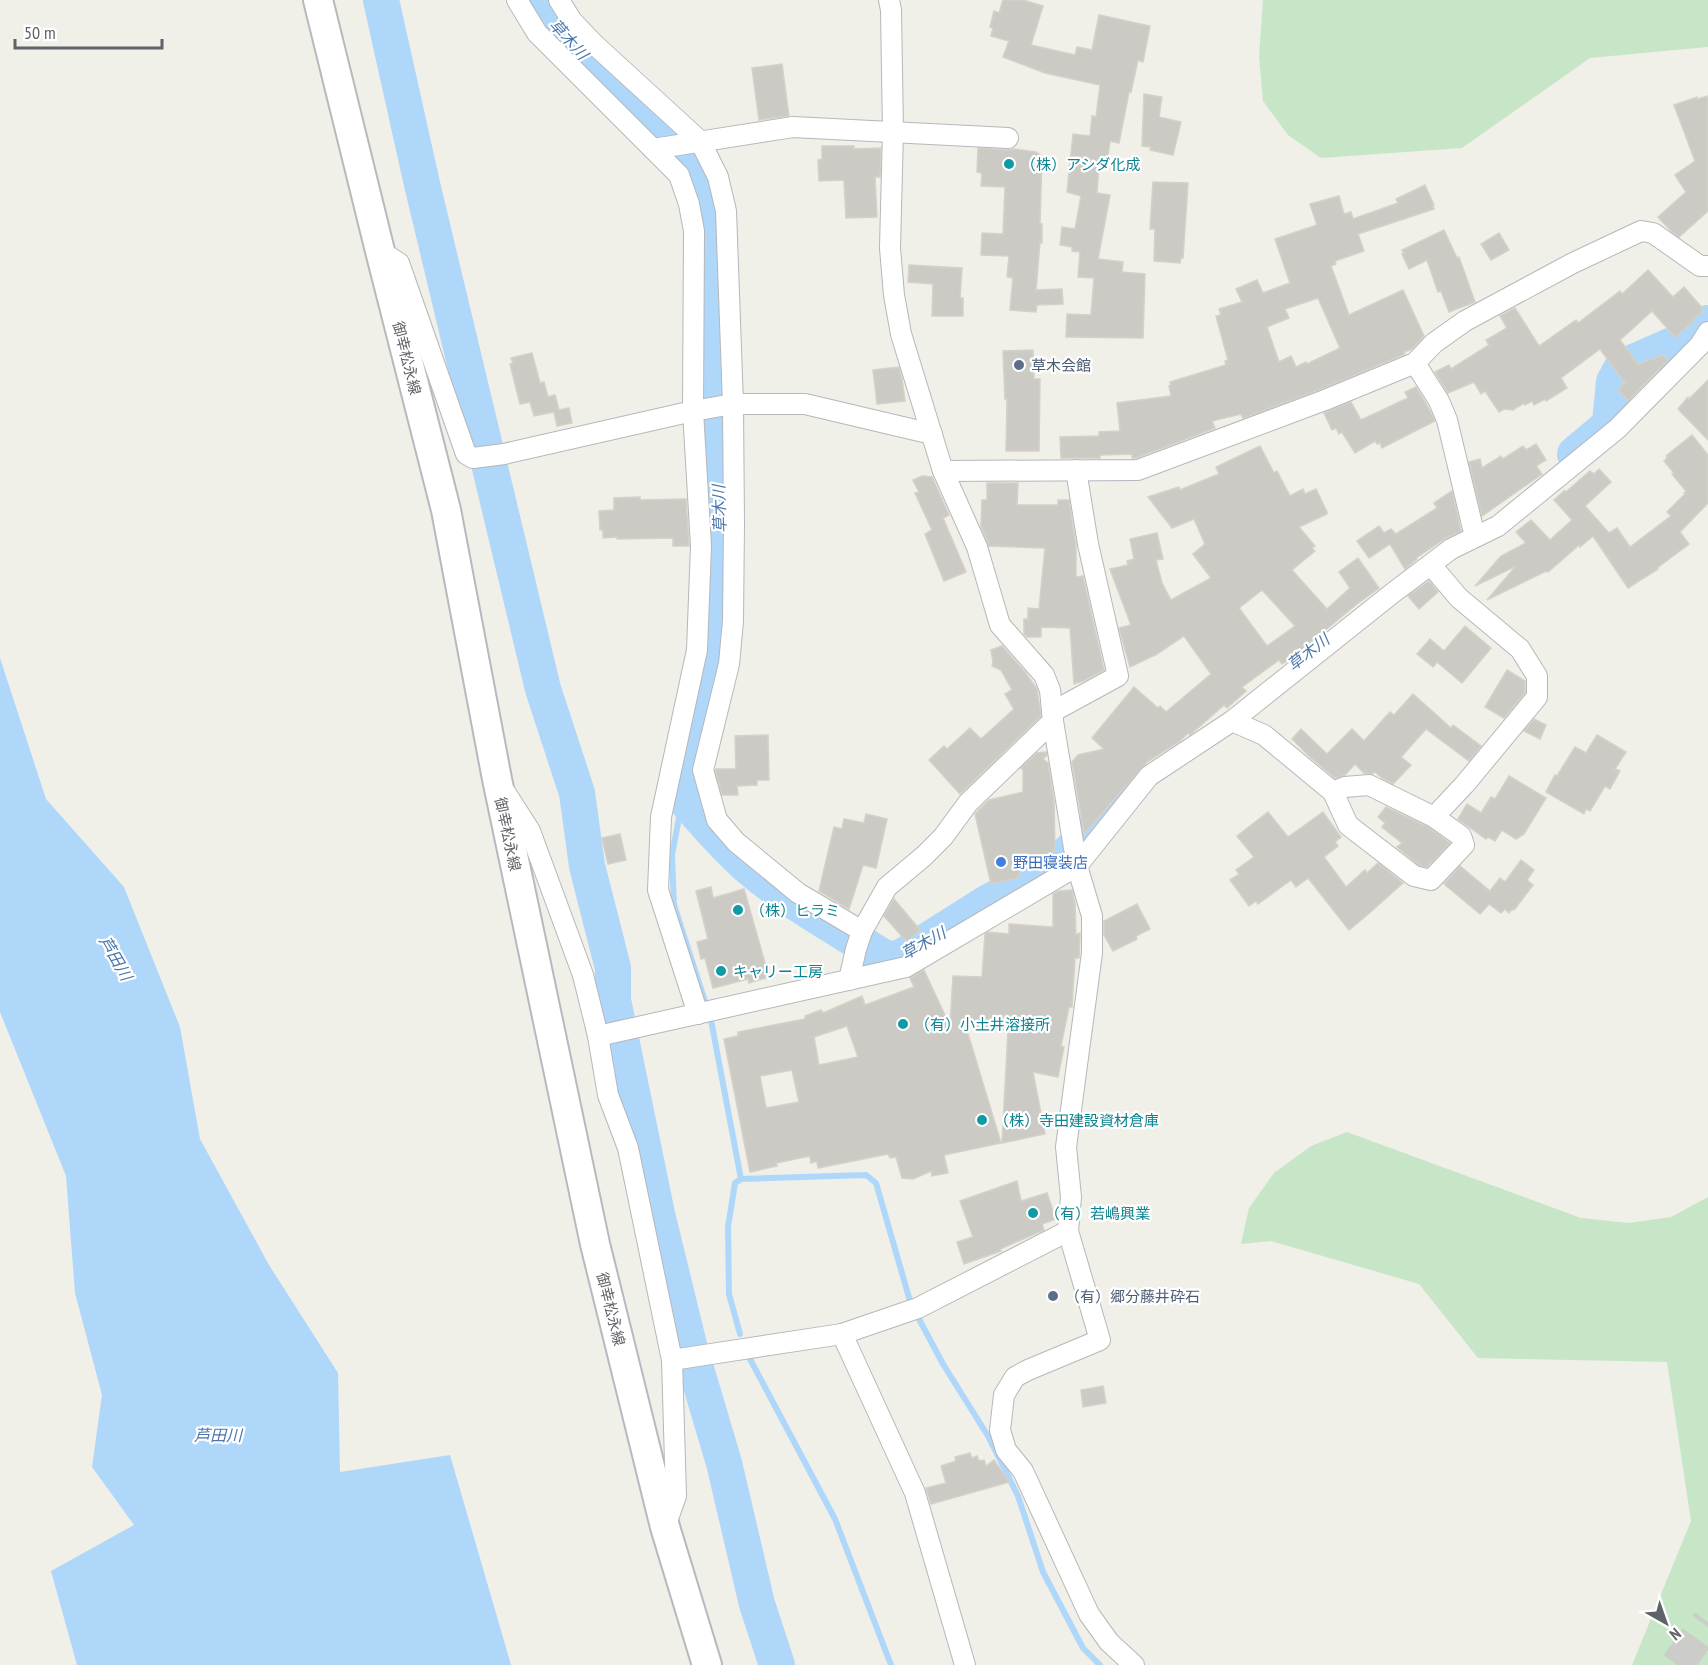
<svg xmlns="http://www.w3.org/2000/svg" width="1708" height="1665" font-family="'PT Sans Narrow','Noto Sans JP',sans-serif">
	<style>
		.green { fill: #c7e6c8 }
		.water { fill: #afd7fa }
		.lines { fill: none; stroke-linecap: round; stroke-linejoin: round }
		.stream { stroke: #afd7fa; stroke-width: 6 }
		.river { stroke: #afd7fa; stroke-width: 36 }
		.building { fill: #cccac4; stroke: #d5d1c7; stroke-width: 1.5; fill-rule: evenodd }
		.highway-tunnel { stroke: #ccccc8; stroke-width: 33; stroke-dasharray: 33 16; stroke-linecap: butt }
		.street-casing { stroke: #b5b7bb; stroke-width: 22 }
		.secondary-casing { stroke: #b6b9be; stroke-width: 32 }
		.street { stroke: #fff; stroke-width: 20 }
		.secondary { stroke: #fff; stroke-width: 28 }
		.culture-dot { fill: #0f9aa8; stroke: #fff; stroke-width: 2 }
		.service-dot { fill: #5c6f8a; stroke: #fff; stroke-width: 2 }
		.shop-dot { fill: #3f7fe0; stroke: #fff; stroke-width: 2 }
		.labels { text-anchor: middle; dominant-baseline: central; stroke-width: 4.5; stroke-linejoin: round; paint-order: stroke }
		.culture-label { font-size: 15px; fill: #0d838f; stroke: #fff; text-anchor: start }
		.street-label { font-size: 15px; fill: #5f6267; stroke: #fff }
		.service-label { font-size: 15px; fill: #4e5e75; stroke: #fff; text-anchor: start }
		.shop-label { font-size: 15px; fill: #366cbe; stroke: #fff; text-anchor: start }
		.water-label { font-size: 16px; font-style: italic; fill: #4b77ac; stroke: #fff }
	</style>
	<rect width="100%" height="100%" fill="#f0efe8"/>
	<!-- green -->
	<g class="green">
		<path d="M1263,0h445v47l-118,11 -128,90 -141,10 -33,-23 -25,-34 -4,-45z"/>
		<path d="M1347,1132l234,86 48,5 42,-6 37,-20v468h-76l59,-144 -24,-159 -189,-4 -59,-74 -148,-43 -30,3 8,-36 25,-35 37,-27z"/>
	</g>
	<!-- water -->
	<path class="water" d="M0,658l46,141 78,88 56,140 20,112 69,126 69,108 2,99 110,-17 61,210h-434l-26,-94 83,-46 -42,-58 10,-72 -27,-102 -9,-117 -66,-164z"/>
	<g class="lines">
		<!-- stream -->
		<g class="stream">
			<path d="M683,797l-11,58 2,50 37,115 30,159 -6,4 -7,44 1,67 11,40"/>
			<path d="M741,1179l125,-4 10,8 34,118"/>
			<path d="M919,1319l24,45 45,72 30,60 25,76 40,76 17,17"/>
			<path d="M750,1359l85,160 56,146"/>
		</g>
		<!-- river -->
		<g class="river">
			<path d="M381,0l41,184 121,505 34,104 10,73 26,102v32l44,214 32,131 35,118 33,141 20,61"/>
			<path d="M538,0l18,28 132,134 13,30 8,44 11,310 -4,95 -33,156c19,23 40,46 62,67 42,37 94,65 141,95l14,-1 87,-55 60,-32 44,-38 31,-35"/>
			<path d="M1575,454l31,-26 4,-5 4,-41 8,-15 78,-34 8,-10"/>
		</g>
	</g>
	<!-- building -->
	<g class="building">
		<path d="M1003,0h20l20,6 -12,39 44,10 2,-8 15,3 7,-35 51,11 -7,36 -5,-2 -7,32h-2l-10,51 -9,-2 -3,23 -8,-1 -2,30 13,2 -12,64 25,3 -1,10 23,2 -2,64 -77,-1 1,-23 24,1 3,-37 -16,-1 2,-25 -8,-1v-4l-12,-2 2,-18 13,2 6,-33 -14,-4 6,-58 17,2 2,-20 4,1 4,-32 -55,-12 -42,-16 6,-16 -18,-5 2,-8 -3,-1 4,-16 5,2z"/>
		<path d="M782,64l7,52 -30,4 -7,-52z"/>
		<path d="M1144,94l18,3 -3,20 22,5 -8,33 -23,-5 1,-3 -9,-1z"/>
		<path d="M1708,96v115l-29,26 -8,-6 -13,-14 28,-25 -11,-17 20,-14 -21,-56 23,-8v2z"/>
		<path d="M822,146h32v3l27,-1 -1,29h-5l2,40 -31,1 -2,-38 -25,1 -1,-21 4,-1z"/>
		<path d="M978,148l29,2 7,-1 22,3 6,4 -2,68h2v19l-2,-1 -4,48 26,-1 1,15 -26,1 -1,7 -26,-2 3,-32 -6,-1 2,-21 -28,-1 1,-22 21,1 2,-47 -24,-1 1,-13 -5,-1z"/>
		<path d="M1153,182l35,1 -5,75h-2l-1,5 -26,-2 1,-32h-5z"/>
		<path d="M1425,185l9,20h-2l2,4 -76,25 6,17 -29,10 1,3 -5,2 18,49 54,-25 21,46 -12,13 -8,3 1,2 -84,35 -78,29 -2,-4 -29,7 3,7 -79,30h-4v-4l-32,1v3h-39l-1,-21 39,-1v-4l21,-1 -3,-28 54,-7 -2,-10 2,-1 -1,-3 56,-17 -1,-4 3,-1 -12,-44 5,-1 -2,-6 23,-7 -6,-13 21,-9 6,13 27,-10 -15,-44 42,-14 -7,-21 29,-8 5,18 7,-2 2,7 45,-16 -2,-4zM1318,298l22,50 -33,16 -1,-2 -10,5 -5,-11 -12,6 -12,-35 22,-9 -4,-9z"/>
		<path d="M1444,230l13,28 2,-1 16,45 -26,10 -8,-21 -3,1 -11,-32 -18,9 -7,-15 2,-1 -2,-3z"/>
		<path d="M1499,233l10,17 -18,10 -10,-16z"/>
		<path d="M909,265l53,3 -2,30h3v18h-31l1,-32 -25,-2z"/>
		<path d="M1648,270l25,27 11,-10 20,23 -11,9 1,2 -19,16 -23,-26 -32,29 18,24 25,-9 5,5 -40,41 -10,-11 7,-7 -25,-34 -39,29 6,10 -21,13 -1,-2 -11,6 -2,-4 -7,4 -1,-2 -11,7 -9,-1 -5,3 -14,-21 -4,3 -7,-12 -26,11 -13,-21 14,-7 2,4 38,-24 -3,-5 21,-12 -7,-12 15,-8 24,38 37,-26 2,3 42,-32 2,3z"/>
		<path d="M1033,350l1,29h6l-1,72h-33l1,-52h-2l-2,-48z"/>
		<path d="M532,353l8,30 4,-1 4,15 7,-2 4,15 10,-2 3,15 -15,3 -3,-14 -20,4 -4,-14 -10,2 -10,-40 3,-1 -2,-5z"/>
		<path d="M899,367l3,12 3,22 -28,3 -4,-34z"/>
		<path d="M1708,380v60l-30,-31 10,-12 1,2z"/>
		<path d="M1416,387l12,20 7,14 -53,27 -2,-5 -3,1 -2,-3 -20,12 -13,-21 -3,2 -3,-6 -4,2 -8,-17 27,-11 10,18 47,-22 -3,-6z"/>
		<path d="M1692,435l16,20v48l-28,29 9,12 -32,24 1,1 -30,19 -35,-52 -13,11 -1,-2 -31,27 -2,-1 -59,29 29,-34 -41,20 26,-30 25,-13 -10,-11 15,-12 19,20 22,-20 -18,-20 10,-9h3l23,-20 4,3 5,-5 12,13 -26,24 24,27 8,-5 13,19 41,-31 -4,-4 18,-18 -1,-1 2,-2 -14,-17 2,-1 -10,-12 3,-3 -1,-2z"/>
		<path d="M1536,444l10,16 -10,6 6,8 -60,42 -13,-54 11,-3 2,9 19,-12 2,3 20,-13 3,4z"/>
		<path d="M1260,446l14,27 3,-2 13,25 13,-7 2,5 11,-5 11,23v2l-28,13 16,19 -3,2 3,3 -23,19 35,39 23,-21 -11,-16 19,-14 21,30 -22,16 -63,52 -12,8 -3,-4 -37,27 4,4 -19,17 -3,-3 -34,30 -2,-2 -8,8 -33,21 -63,72 -12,-72 6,-7 26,-6 -12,-11 42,-51 24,21 2,-2 6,6 45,-38 -27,-38 -27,18 -27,13 -11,-39 12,-3 -21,-56 18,-4 -1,-4 7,-2 -4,-20 27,-6 6,26 -7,1 6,23 9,17 40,-22 -18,-24 12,-10 -11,-25 -22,9 -24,-31 31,-10 1,3 39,-16 -3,-7zM1262,590l33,36 -28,20 -28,-38z"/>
		<path d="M922,476l10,1 17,38 -6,3 23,54 -22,9 -19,-47 7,-4 -17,-37 4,-1 -6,-12z"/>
		<path d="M987,483h31l-1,22h41v-5h11l7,46v31l7,-1 21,94 -21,11 -9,3 -4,-56 -29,-1v10h-14l-3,-3v-15h4v-11l11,1 6,-61 -56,-2 -8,-20 1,-26h5z"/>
		<path d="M1452,491l9,40 -15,7 -30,20 1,1 -12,10 -15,-25 -21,14 -12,-17 22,-15 5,7 7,-4 5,5 41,-26 -3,-5z"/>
		<path d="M640,497v3l46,-1 3,47h-16v-8l-56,1v-2l-14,1v-8h-3l-1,-19 15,-1v-12z"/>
		<path d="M1429,581l9,11 -19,17 -11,-13z"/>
		<path d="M1465,626l26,22 -29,35 -25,-21 -4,5 -16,-13 13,-15 14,12z"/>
		<path d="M1002,646l23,26 12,17 4,27 -81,78 -31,-34 15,-14 3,3 23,-21 11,11 33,-30 -9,-15 7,-4 -11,-20 -9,-4 1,-4 -2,-12z"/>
		<path d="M1507,670l18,11v12l-21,25 -19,-11z"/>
		<path d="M1413,694l38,34 2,-3 28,21 -12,15 -43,-32 -25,28 10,8 -18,19 -11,-6 -7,-6 -3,2 -8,-1 -9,-9 -10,11 -10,3 -26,-22 -17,-17 9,-10 26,25 25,-25 12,12 26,-29 4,3z"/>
		<path d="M1534,719l12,6 -6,14 -16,-8z"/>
		<path d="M768,735l1,45h-12v5l-20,1 1,9h-16l-7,-25 1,-1h20l-1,-33z"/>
		<path d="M1597,735l29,17 -11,17 5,2 -10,18 -5,-3 -15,25 -4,-2 -2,5 -38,-22 9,-17 2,1 18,-29 11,6z"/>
		<path d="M1046,752l1,3 -4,4 5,4 6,39 1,48 -37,19 2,8 -29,7 -16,-70 14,-14 34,-8v-22l-2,-2 16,-15z"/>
		<path d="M1509,776l37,22 -22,36 -8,5 -14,-9 -7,11 -7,-4 -2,2 -28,-20 9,-15 14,9 10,-16 4,2z"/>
		<path d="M1386,807l42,20 22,16 -23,24 -8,-2 -22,-18 5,-4 -20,-16 3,-4 -7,-6z"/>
		<path d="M1268,812l20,25 35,-25 18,25 -6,5 3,4 -14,11 22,30 19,-17 2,3 11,-10 25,20 -37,33 -17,14 -41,-52 -12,9 -5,-7 -33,24 -2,-3 -7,5 -19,-26 9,-6 -3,-4 18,-13 -17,-21z"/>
		<path d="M866,814l21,5 -11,49 -13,-3 -14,44 -30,-18 15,-64 8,2 2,-10 20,4z"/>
		<path d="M620,834l6,26 -18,4 -6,-26z"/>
		<path d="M1521,860l13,10 -7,10 6,5 -19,25 -2,-1 -3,4 -4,-4 -4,4 -12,-9 -9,10 -36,-30 16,-18 30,25 10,-13 5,4z"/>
		<path d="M711,887l2,11 31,-9 25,88 -20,6 -1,-4 -35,9 -8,-30 -4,1 -4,-17 11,-3 -12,-48z"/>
		<path d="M1072,890l3,13 1,32 4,-2 -1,25h-4l-3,49h-3l-8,39 3,1 -6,30 -25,-5 12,62 -43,9 6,-113 -42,-3 35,116 -57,12 4,18 -16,3 -1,-5 -18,8 -11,-1 -6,-21 -6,1 -2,-4 -70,14 -1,-7 -6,2 -1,-7 -34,7 1,3 -27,6 -26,-133 14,-3v-4l67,-13v-3l16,-6 2,3 39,-17 3,9 49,-18 -4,-9 14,-8 26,56 3,-50 29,1 3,-43 3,-2 21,2v-10l44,3v-33l6,-3zM847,1026l11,31 -39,8 -5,-28zM792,1070l7,32 -33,6 -6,-32z"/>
		<path d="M894,899l26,31 -13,12 -23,-26z"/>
		<path d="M1137,904l13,25 -14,7 1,3 -24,12 -9,-16v-14z"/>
		<path d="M1017,1181l4,20 26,-8 9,26 -14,5 2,6 -44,19 1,2 -37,13 -7,-22 16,-5 -13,-36z"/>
		<path d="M1103,1386l3,17 -23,4 -2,-17z"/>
		<path d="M970,1453l2,5 5,-2 2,5 5,-1 2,6 8,-6 15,22 -78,22 -5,-16 20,-5 -5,-17 15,-5 -1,-4z"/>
	</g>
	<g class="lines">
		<!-- highway-tunnel -->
		<path class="highway-tunnel" d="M1677,1665l31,-43"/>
		<defs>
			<g id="street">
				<path d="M517,0l20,33 142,142 10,29 5,27 -1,180 8,135 -4,104 -36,167 -3,73 40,124"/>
				<path d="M559,0l13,21 23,24 105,96 18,36 8,34 7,193 1,120 -1,97 -4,43 -26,106 14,50 19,22 62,51 64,38"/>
				<path d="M889,0l2,10 2,121 -3,117 4,47 7,39 42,137 34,76 23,78 44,50 6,15 3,31 24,145 15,50v37l-26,194 5,50 -3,34 32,109 -72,30 -13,7 -11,18 -4,35 6,20 17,21 66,143 20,28 25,23"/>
				<path d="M653,149l140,-22 215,11"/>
				<path d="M380,251l19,12 67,191 7,4 31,-4 189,-43 40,-7h72l127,30"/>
				<path d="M1415,363l24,38 8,19 28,117"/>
				<path d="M943,471l195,-1 187,-70 90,-37 19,-20 31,-22 108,-58 68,-32 12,2 47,33h8"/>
				<path d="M1431,565l28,33 61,51 17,27v21l-72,87 -31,33"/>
				<path d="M1052,712l66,-36 -30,-132 -12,-74"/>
				<path d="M1232,721l32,14 69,57 15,33 66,51 17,4 33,-35 -3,-9 -27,-19 -65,-32 -24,2 -12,5"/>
				<path d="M505,792l25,39 53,144 15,61 10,59 20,53 44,212 4,136 -11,31"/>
				<path d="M849,980l7,-31 6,-18 25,-44 37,-31 19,-19 25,-34 85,-82"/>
				<path d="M598,1036l308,-69 171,-101 72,-90 83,-55 162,-129 57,-43 47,-23 119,-97 83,-84 8,-13"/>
				<path d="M842,1334l73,159 50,172"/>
				<path d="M672,1360l170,-26 76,-26 150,-77"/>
			</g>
			<path id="secondary" d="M318,0l62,251 66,259 51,269 98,465 70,283 42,138"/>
		</defs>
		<!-- street casing -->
		<use href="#street" class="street-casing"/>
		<!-- secondary casing -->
		<use href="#secondary" class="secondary-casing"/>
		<!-- street -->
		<use href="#street" class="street"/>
		<!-- secondary -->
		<use href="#secondary" class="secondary"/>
	</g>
	<!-- markers -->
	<g class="culture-dot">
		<circle cx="1009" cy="164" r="6"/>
		<circle cx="738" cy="910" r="6"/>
		<circle cx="721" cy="971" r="6"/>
		<circle cx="903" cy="1024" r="6"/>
		<circle cx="982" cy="1120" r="6"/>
		<circle cx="1033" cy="1213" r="6"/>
	</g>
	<g class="service-dot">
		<circle cx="1019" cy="365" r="6"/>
		<circle cx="1053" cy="1296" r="6"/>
	</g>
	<circle class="shop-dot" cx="1001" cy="862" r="6"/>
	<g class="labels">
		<!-- culture labels -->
		<g class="culture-label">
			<text x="1021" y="164">（株）アシダ化成</text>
			<text x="750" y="910">（株）ヒラミ</text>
			<text x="733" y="971">キャリー工房</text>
			<text x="915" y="1024">（有）小土井溶接所</text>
			<text x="994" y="1120">（株）寺田建設資材倉庫</text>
			<text x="1045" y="1213">（有）若嶋興業</text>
		</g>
		<!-- street labels -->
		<g class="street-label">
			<text transform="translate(407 358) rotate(76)">御幸松永線</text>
			<text transform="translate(508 834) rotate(78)">御幸松永線</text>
			<text transform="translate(611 1309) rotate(76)">御幸松永線</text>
		</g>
		<!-- service labels -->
		<g class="service-label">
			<text x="1031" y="365">草木会館</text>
			<text x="1065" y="1296">（有）郷分藤井砕石</text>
		</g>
		<!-- shop labels -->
		<g class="shop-label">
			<text x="1013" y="862">野田寝装店</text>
		</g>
		<!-- water labels -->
		<g class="water-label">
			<text transform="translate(569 39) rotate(48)">草木川</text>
			<text transform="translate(719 509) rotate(-92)">草木川</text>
			<text transform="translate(1308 652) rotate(-38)">草木川</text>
			<text transform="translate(923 943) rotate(-29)">草木川</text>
			<text transform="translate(116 958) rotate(60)">芦田川</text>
			<text x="218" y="1435">芦田川</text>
		</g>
	</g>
	<!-- north arrow -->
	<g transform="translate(1666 1623) rotate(140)" stroke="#ffffff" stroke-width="4.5" paint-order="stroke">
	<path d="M0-4.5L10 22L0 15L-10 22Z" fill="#5f6267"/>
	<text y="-9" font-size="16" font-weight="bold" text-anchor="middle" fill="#5f6267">N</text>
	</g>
	<!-- scale -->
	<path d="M15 39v9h147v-9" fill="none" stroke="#5f6267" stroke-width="3"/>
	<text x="24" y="39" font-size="18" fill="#5f6267" stroke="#ffffff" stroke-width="4.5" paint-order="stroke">50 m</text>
</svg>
